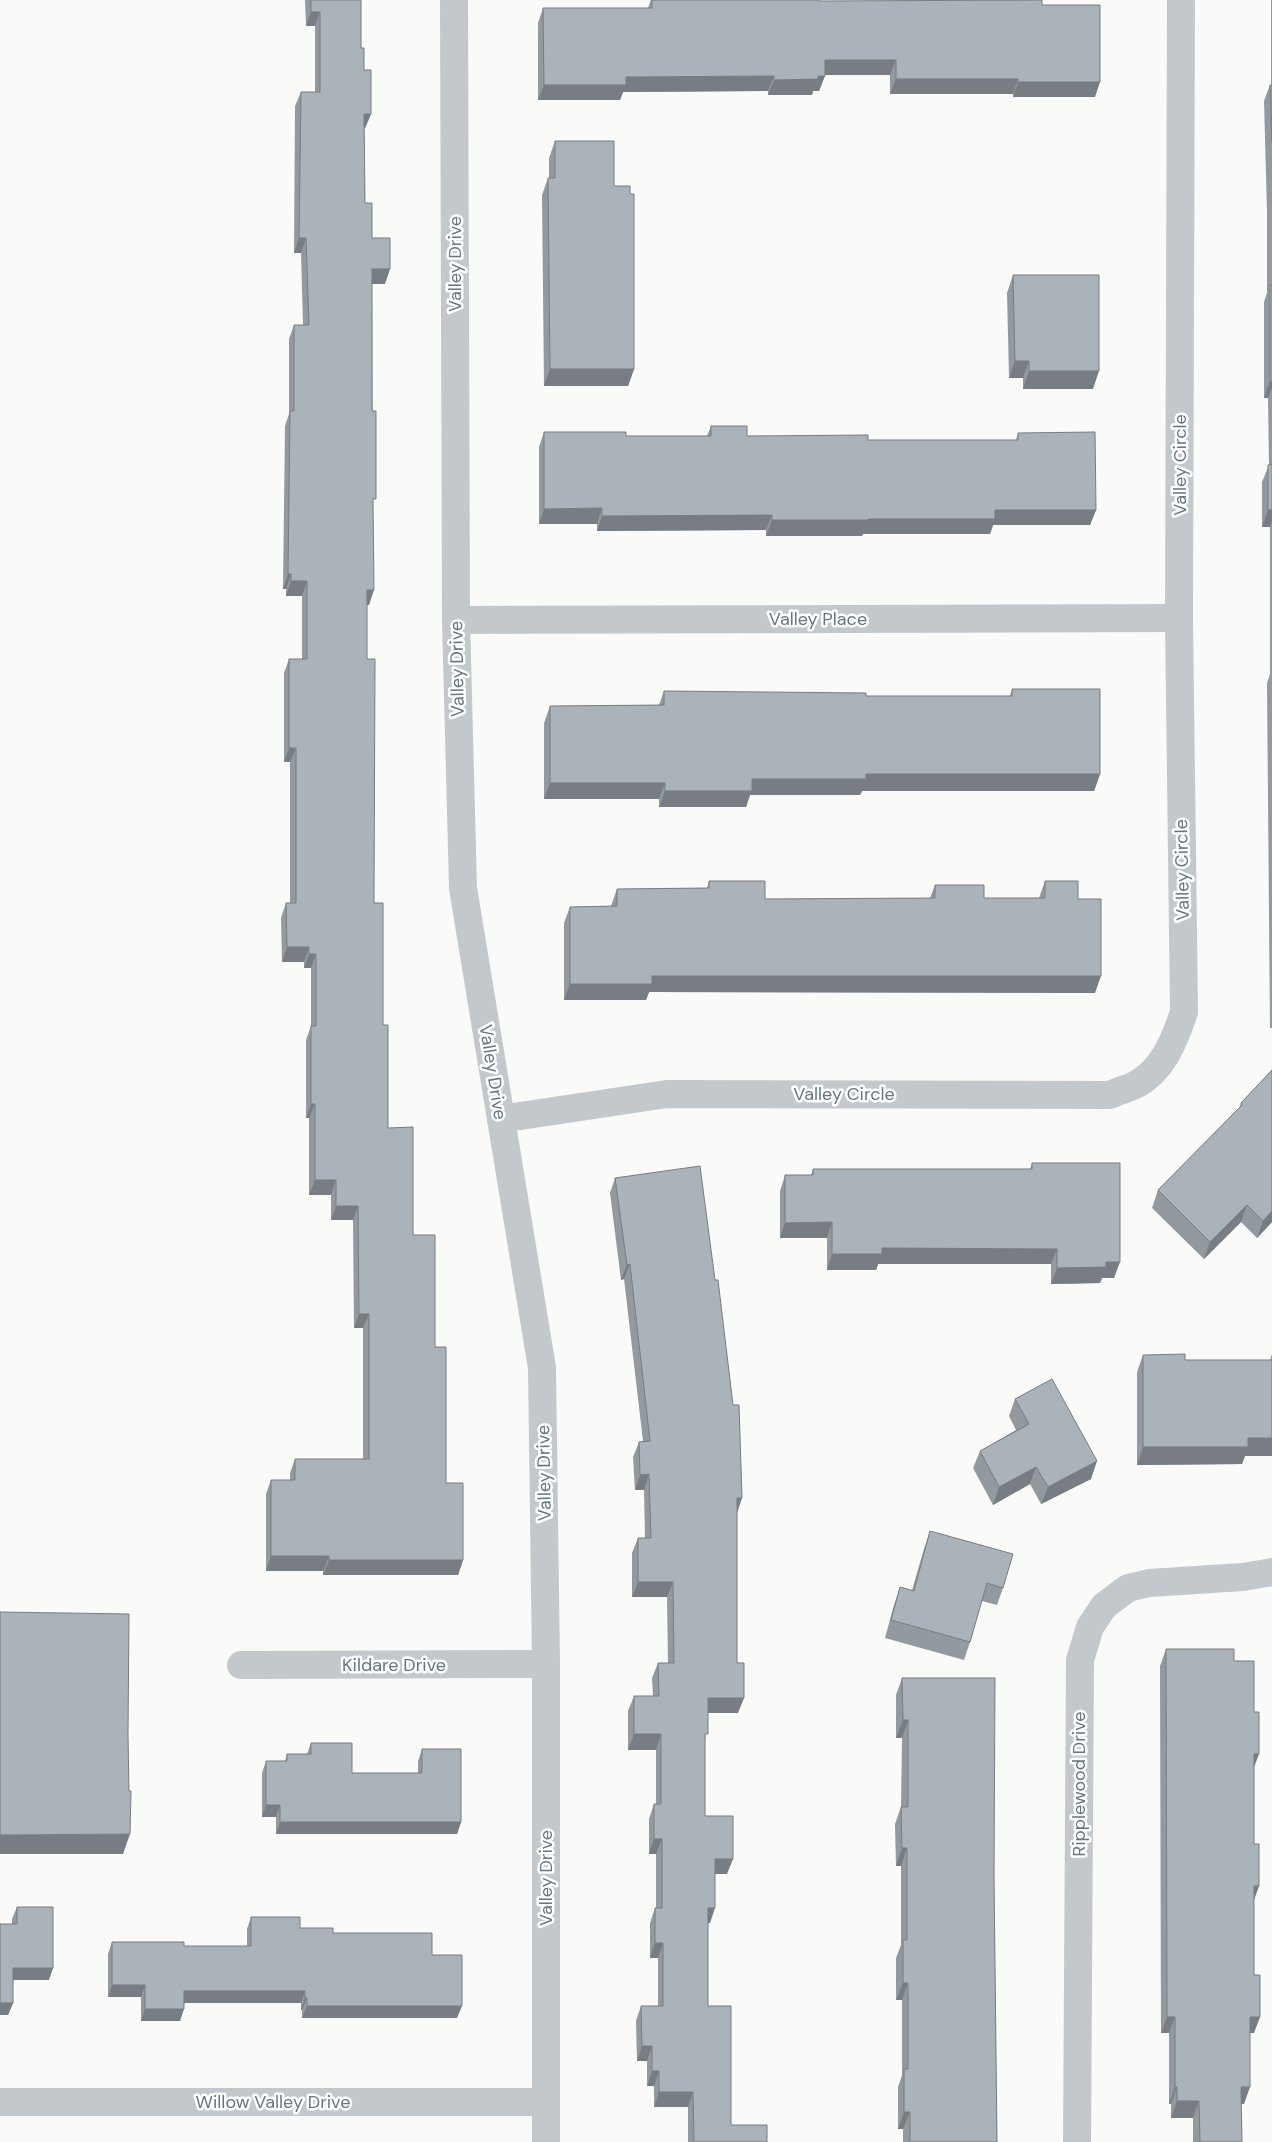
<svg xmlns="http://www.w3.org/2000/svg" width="1272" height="2142" font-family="'DM Sans',sans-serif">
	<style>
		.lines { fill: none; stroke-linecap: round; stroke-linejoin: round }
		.minor { stroke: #c3c8cc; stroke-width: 28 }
		.wall { fill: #929a9f }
		.shaded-wall { fill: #777d82 }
		.building { fill: #aab3b9; stroke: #777d82 }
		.labels { text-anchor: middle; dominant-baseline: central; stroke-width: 5; stroke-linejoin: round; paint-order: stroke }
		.street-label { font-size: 18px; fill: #657683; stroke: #fff }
	</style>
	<rect width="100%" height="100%" fill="#fafaf8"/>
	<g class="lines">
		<!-- minor -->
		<g class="minor">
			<path d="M454,0l2,620 7,268 79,480 4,296v478"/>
			<path d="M456,620l723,-2"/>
			<path d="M501,1119l166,-25 443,1c8,-4 17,-6 25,-10 28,-14 40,-46 49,-73l-5,-394 2,-618"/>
			<path d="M241,1665l305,-1"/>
			<path d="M0,2102h546"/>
			<path d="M1077,2142l3,-482 10,-33 14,-21 24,-18 21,-5 94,-6 29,-5"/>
		</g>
	</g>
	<!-- wall -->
	<g class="wall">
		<path d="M305,0h56v48l3,22 7,44 -6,14h-1l1,75 7,35 13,46h-13l1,223 -4,98h-2v54l7,244 9,122 5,103 25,107 22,112 11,136 17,77 -5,15h-135v-4h-57v-77l5,-14h19v-7l5,-14h68v-131h-9l-1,-108h-22v-25h-22v-77h-3v-78l5,-14v-58h-7v-6h-22l-1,-44 5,-15h4v-141h-6v-89l5,-14h13v-63h-16v-7h-3l2,-163 4,-12v-75l5,-14h9l-2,-72h-7l1,-147 6,-14h14v-66h-9z"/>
		<path d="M651,0h168v1l223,4 53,92h-82v-3h-123v-19h-65l-6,16h-6l-1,4h-44v-4l-145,1 -3,8h-82v-77l5,-15h105z"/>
		<path d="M1271,0h1v1028h-2l-3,-345 3,-9v-147h-8v-45l7,-17 -1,-67h-4v-96l3,-9v-81l-3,-111 6,-16h1z"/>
		<path d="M555,141l79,228 -6,17h-84l-2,-191 6,-17h1v-20z"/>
		<path d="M1013,275l80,114h-70v-11h-14l-2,-85z"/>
		<path d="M711,426l36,10 121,4h148l2,-7 78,77 -6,15h-97l-3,9h-127l-1,2h-96v-6l-169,1v-7h-58v-77l5,-15 82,4h81z"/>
		<path d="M1012,689l88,85 -6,17h-232l-2,4h-110l-4,12h-87v-8h-115v-76l6,-17 109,-1 5,-14 202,5h144z"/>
		<path d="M709,881l56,18 165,-1 5,-13 49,13h55l6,-17 33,18 17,94 -446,-1 -3,8h-82v-77l6,-16 41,-1 6,-17 90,-1z"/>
		<path d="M1272,1070v152l-15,16 -16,-16 -37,37 -52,-51 6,-18 81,-81 2,-6z"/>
		<path d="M1032,1163l82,115h-12l-2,5 -49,1v-20h-173l-2,6h-49v-32h-47v-47l5,-16h26l2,-6h217z"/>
		<path d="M615,1178l122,334v151l1,50h-30l-3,28v75l22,58h-12l-5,49h-2v83l23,119 36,17h-79v-35h-34v-21h-7v-25h-10l-1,-40 5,-15h17v-48h-8v-35l5,-15h1v-54h-7v-35l5,-15h2v-54h-28v-39l6,-15h19l-1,-18 6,-15h10l-1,-66h-35v-44l6,-15h7l-1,-48h-9l-2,-33 6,-15 4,-1 -19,-162 -3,1 -11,-87z"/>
		<path d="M1272,1354v102h-27l-3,8 -105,1v-93l6,-17 42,5h85z"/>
		<path d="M1015,1399l76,80 -50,25 -11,-20 -37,21 -20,-37 7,-17 36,-21 -7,-14z"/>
		<path d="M930,1531l73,57 -6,17 -15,-4 -12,41 -6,18 -79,-22 9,-33 6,-18 12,3 12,-41z"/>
		<path d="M1166,1649l68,12 20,107v76l5,42 -5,12v135h-4l-6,71h-3l1,38h-49v-24h-22v-14h-2v-71h-8l-1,-367z"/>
		<path d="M902,1678l92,198 3,266h-94v-13h-5v-42l4,-12v-75h-6v-42l5,-13v-79h-5l-1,-42 6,-17 1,-69h-6v-43z"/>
		<path d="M311,1743l41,30h66v-12l4,-12 39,73 -4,12h-181v-17h-14v-44l4,-12h19l2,-7h20z"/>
		<path d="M17,1907l32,73h-36v23l-5,12h-8l12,-91v-5z"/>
		<path d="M251,1917l49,11 33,5 99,22 25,63h-155v-8h-1v-7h-117l-4,18h-39v-24h-33v-43l4,-12 72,4h63v-17z"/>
	</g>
	<!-- shaded-wall -->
	<g class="shaded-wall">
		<path d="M311,12h9l-5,14h-9z"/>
		<path d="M825,60h71l-6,15h-71z"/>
		<path d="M774,76l-6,15 -145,1 -3,8h-82l6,-15 82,-8z"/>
		<path d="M818,76h7l-6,15h-6l-1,4h-44l6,-15z"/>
		<path d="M896,79h122l-5,15h-123z"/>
		<path d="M1018,82h82l-5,15h-82z"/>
		<path d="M364,114h7l-6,14h-7z"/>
		<path d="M299,238h7l-5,15h-7z"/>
		<path d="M372,269h18l-5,15h-18z"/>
		<path d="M1015,361h14l-6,17h-14z"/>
		<path d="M550,369h84l-6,17h-84z"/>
		<path d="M1029,371h70l-6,18h-70z"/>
		<path d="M1270,381h2v7l-4,10h-4z"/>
		<path d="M602,508l-5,16h-58l5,-15z"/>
		<path d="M995,510h101l-6,15h-97l-3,9h-127l-1,2h-96l6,-16 96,-1z"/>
		<path d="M1268,510h4v11l-2,6h-8z"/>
		<path d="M772,515l-6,15 -169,1 5,-15z"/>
		<path d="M288,574h3l-5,15h-3z"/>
		<path d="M291,581h16l-5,15h-16z"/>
		<path d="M367,590h7l-5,15h-7z"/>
		<path d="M289,748h7l-6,14h-6z"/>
		<path d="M866,774h234l-6,17h-232l-2,4h-110l-4,12h-87l6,-16 87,-12z"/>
		<path d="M550,783h115l-6,16h-115z"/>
		<path d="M287,947h22l-5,15h-22z"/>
		<path d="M309,954h7l-5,14h-7z"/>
		<path d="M652,976h449l-6,17 -446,-1 -3,8h-82l6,-16z"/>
		<path d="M311,1104h4l-6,14h-3z"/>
		<path d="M315,1180h21l-5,15h-22z"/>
		<path d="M1247,1205l-6,17 -37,37 6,-17z"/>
		<path d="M336,1206h22l-5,14h-22z"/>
		<path d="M1272,1211v11l-15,16 6,-17z"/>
		<path d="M832,1222l-5,16h-47l5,-15z"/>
		<path d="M882,1248l175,1 -6,15h-173l-2,6h-49l5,-16z"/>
		<path d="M1106,1262h14l-6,16h-12l-2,5 -49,1 6,-16z"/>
		<path d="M630,1264l-6,15 -3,1 6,-15z"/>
		<path d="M359,1314h10l-6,14h-9z"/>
		<path d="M1248,1438h24v18h-27l-3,8 -105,1 6,-18z"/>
		<path d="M1097,1461l-6,18 -50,25 7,-17z"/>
		<path d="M1036,1467l-6,17 -37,21 6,-18z"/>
		<path d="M649,1474l-5,16h-9l5,-15z"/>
		<path d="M737,1498h5l-5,15z"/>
		<path d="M271,1556h58l-6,15h-57z"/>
		<path d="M329,1560h134l-5,15h-135z"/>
		<path d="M638,1582h35l-6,15h-35z"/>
		<path d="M708,1698h36l-6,15h-36z"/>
		<path d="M903,1720h5l-6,18h-6z"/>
		<path d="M634,1734h27l-5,16h-28z"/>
		<path d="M1254,1754h5l-6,16z"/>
		<path d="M266,1805h14l-4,12h-14z"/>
		<path d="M280,1822h181l-4,12h-181z"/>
		<path d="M130,1834l-7,20h-123v-19z"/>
		<path d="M654,1839h8l-6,15h-7z"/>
		<path d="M902,1848h5l-6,18h-5z"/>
		<path d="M715,1859h18l-6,15h-17z"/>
		<path d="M1254,1886h5l-6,17z"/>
		<path d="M708,1908h7l-5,15h-7z"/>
		<path d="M655,1943h8l-5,15h-8z"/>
		<path d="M13,1968h40l-4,12h-41z"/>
		<path d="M903,1983h5l-6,17h-6z"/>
		<path d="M112,1985h33l-4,12h-33z"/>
		<path d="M184,1991h121l-4,12h-121z"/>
		<path d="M305,1998h2l-5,12h-1z"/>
		<path d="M0,2003h13l-5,12h-8z"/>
		<path d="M307,2006h155l-5,12h-155z"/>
		<path d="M145,2009h39l-4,12h-39z"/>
		<path d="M1167,2017h8l-6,16h-8z"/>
		<path d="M1250,2017h10l-6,16h-10z"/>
		<path d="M642,2046h10l-5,15h-10z"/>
		<path d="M652,2071h7l-5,15h-7z"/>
		<path d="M1175,2087h2l-6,17h-2z"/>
		<path d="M1241,2087h9l-6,17h-9z"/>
		<path d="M659,2092h34l-5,15h-34z"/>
		<path d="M1177,2101h22l-6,17h-22z"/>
		<path d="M904,2112h6l-7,17h-5z"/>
	</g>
	<!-- building -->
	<g class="building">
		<path d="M311,0h50v48h3v22h7v44h-7l1,89h7v35h18v31h-18v142h4v88h-3l1,91h-7v69h8l-1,244h9v122h5v103l25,-1v108h22v112h11v136h17v77h-134v-4h-58v-76h24v-21h74v-145h-10l-1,-108h-22v-26h-21v-76h-4v-78h5v-72h-7v-7h-22l-1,-44h10v-155h-7v-89h18v-78h-16v-7h-3l2,-163h4v-86h15l-3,-87h-7l2,-146h19v-80h-9z"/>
		<path d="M652,0h167v1l223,-1v5h58v77h-82v-3h-122v-19h-71v16h-7v3l-44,1v-4l-148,1v8h-82l-1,-77h109z"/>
		<path d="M1270,85h2v57z"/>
		<path d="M555,141h59v45h16v8h4v175h-84l-2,-191h7z"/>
		<path d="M1013,275h86v96h-70v-10h-14z"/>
		<rect x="1270" y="285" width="2" height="96"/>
		<path d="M711,426h36v10l121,-1v5h150v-7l77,-1 1,78h-101v9h-127v1h-96v-5l-170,1v-8l-58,1v-77h82v4h85z"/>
		<path d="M1272,464v46h-4v-45z"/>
		<path d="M1012,689h88v85h-234v5h-114v12h-87v-8h-115v-77l114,-1v-14l202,2v3h146z"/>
		<path d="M709,881h56v18l170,-1v-13h49v13h61v-17h33v18h23v77h-449v8h-82v-77l47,-1v-17l92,-1z"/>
		<path d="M1272,1070v141l-9,10 -16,-16 -37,37 -52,-52 84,-85 -1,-2z"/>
		<path d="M1032,1163h88v99h-14v5l-49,1v-19l-175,-1v6h-50v-32l-47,1v-48h28v-6h219z"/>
		<path d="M700,1166l15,114h3l15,125h6l3,93h-5v165h7v35h-36v36h-3v82h28v43h-18v49h-7v98h23v119h36v17h-73l-1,-50h-34v-21h-7v-25h-10l-1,-40h22v-63h-8v-35h7v-69h-8v-35h7v-70h-27v-38h25l-1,-33h16l-1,-81h-35v-44h13l-2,-64 -9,1 -1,-33 11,-1 -20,-177 -3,1 -12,-87z"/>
		<path d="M1185,1354v6h87v78h-24v9h-105v-92z"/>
		<path d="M1052,1379l45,82 -49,26 -12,-20 -37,20 -19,-36 49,-27 -14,-25z"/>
		<path d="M930,1531l83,23 -10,34 -16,-5 -17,59 -79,-22 9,-33 14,4z"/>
		<path d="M0,1612l129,2 -1,120 1,57h2l-1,43 -130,1z"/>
		<path d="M1166,1649h68v12h20v51h5v42h-5v90h5v42h-5v89h6v42h-10v70h-9l1,55h-42l-1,-41h-22v-14h-2v-70h-8z"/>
		<path d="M902,1678h93l-1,198 3,266h-87v-30h-6v-43h4v-86h-5v-43h4v-92h-5l-1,-41h7v-87h-5z"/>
		<path d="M311,1743h41v30h70v-24h39v73h-181v-17h-14v-44h21v-7h24z"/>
		<path d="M17,1907h36v61h-40v35h-13v-79h17z"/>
		<path d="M251,1917h49v11h33v5h99v22h30v51h-155v-8h-2v-7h-121v18h-39v-24h-33v-43h72v4h67z"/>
	</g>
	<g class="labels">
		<!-- street labels -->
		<g class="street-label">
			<text transform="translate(455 264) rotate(-90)">Valley Drive</text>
			<text transform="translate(1180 465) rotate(-90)">Valley Circle</text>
			<text x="818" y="619">Valley Place</text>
			<text transform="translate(457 669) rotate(-91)">Valley Drive</text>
			<text transform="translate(1182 870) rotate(-91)">Valley Circle</text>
			<text transform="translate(493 1072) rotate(81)">Valley Drive</text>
			<text x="844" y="1094">Valley Circle</text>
			<text transform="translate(544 1473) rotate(-91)">Valley Drive</text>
			<text x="394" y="1665">Kildare Drive</text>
			<text transform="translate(1079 1784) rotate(-90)">Ripplewood Drive</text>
			<text transform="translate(546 1878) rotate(-90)">Valley Drive</text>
			<text x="273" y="2102">Willow Valley Drive</text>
		</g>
	</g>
</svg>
